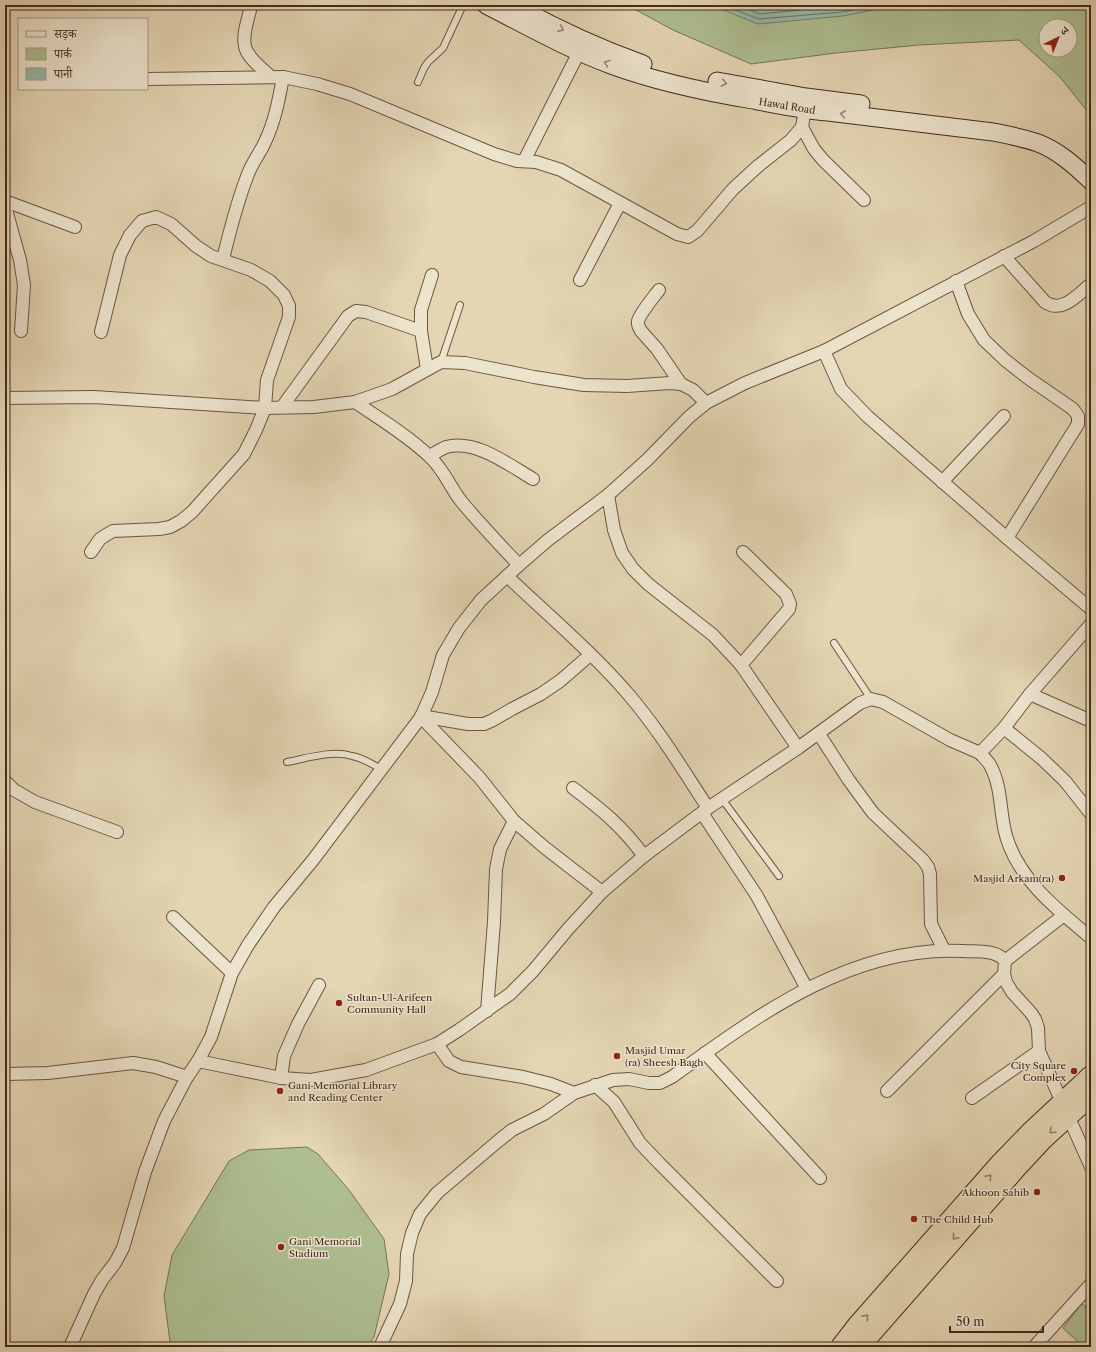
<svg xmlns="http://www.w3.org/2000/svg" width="1096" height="1352" font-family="'Libre Caslon Text','Noto Serif Devanagari',serif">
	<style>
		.green { fill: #aebe91; stroke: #787457; fill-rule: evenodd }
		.water { fill: #96b9a8; stroke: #758070 }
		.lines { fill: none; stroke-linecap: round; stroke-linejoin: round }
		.shore { stroke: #6c7262; stroke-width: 1 }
		.service-casing { stroke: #6b5642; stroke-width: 8 }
		.minor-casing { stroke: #6b5642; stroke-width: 14 }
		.secondary-casing { stroke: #432b1d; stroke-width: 19 }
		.trunk-casing { stroke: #432b1d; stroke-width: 22 }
		.service { stroke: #ede4ce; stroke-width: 6 }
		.minor { stroke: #ede4ce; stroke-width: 12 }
		.secondary { stroke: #ede4ce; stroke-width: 17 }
		.trunk { stroke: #e4d5b3; stroke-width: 20 }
		.oneway { stroke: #988876 }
		.oneway2 { stroke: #948068 }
		.poi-dot { fill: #8f2418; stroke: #ede4ce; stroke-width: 1.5 }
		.labels { text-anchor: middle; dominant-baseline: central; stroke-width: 3; stroke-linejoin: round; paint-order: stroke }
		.street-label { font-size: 10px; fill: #432b1d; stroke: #ede4ce }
		.poi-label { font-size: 10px; fill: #432b1d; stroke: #ede4ce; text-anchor: start }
	</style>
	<rect width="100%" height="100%" fill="#e4d5b3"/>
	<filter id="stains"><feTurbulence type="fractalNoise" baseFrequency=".005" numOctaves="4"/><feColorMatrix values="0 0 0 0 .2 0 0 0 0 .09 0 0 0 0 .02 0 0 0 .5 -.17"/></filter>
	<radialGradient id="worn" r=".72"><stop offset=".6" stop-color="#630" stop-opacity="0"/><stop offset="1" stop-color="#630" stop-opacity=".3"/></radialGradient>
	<!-- green -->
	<g class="green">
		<path d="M627,5h464v111l-31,-39 -41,-37 -100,5 -83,8 -85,11 -78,-34zM1046,26h24v24h-24z"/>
		<path d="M307,1147l11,7 31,36 35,49 5,35 -15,63 -7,10h-195l-2,-5 -6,-46 8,-41 57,-94 20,-11z"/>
		<path d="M1082,1303l9,10v34h-13l1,-4 -16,-15z"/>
	</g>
	<!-- water -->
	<path class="water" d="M711,5h187l-55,11 -85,8z"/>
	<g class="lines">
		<!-- shore -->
		<g class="shore">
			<path d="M722,5l37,14 83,-7 35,-7"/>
			<path d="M736,5l24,9 91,-9"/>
			<path d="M752,5l8,3 37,-3"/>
		</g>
		<defs>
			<g id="service">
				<path d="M418,82l6,-14 4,-6 15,-14 20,-43"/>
				<path d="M441,362l19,-57"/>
				<path d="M834,643l37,56"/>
				<path d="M287,762c21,-4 45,-12 65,-6 11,2 20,8 29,13"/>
				<path d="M722,799l57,77"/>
			</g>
			<g id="minor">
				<path d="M251,5c-2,13 -9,28 -6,41 2,12 18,23 26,31"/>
				<path d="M147,79l136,-2 34,7 33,10 144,60 23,7 19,1 25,8 116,64 11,3 9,-6 36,-42 25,-23 33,-26 11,-13 4,-25"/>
				<path d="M802,127l12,22 9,11 41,40"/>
				<path d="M524,161l58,-115"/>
				<path d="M5,201l70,26"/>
				<path d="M5,206l15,54 4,25 -3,46"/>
				<path d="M1004,256l41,46c17,12 32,-7 46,-18"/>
				<path d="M223,259c7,-29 14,-57 25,-85 4,-11 12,-21 17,-32 10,-21 14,-43 18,-65"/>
				<path d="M580,280l40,-77"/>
				<path d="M956,281l12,33 16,26 21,20 23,18 45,31 5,7v8l-71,114"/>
				<path d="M659,290c-6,8 -18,22 -21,31 -1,4 1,6 3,10l16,18 24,35"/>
				<path d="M824,351l17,38 26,27 140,122 84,71"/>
				<path d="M427,369l-6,-38v-21l11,-35"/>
				<path d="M5,398l89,-1 171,11 49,-1 41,-5 37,-13 49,-27 24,1 69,14 50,8 43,1 43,-3 11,1 12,6 13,13"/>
				<path d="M355,402c25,17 52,33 74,54 14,12 21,31 32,45 18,22 38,43 58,64"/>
				<path d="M282,407l66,-91 8,-5 10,1 55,19"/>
				<path d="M430,456c5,-3 11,-7 16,-9 30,-8 63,18 87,32"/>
				<path d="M942,482l62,-66"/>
				<path d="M608,495l6,35 8,23 11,16 15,15 65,51 28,30 57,83"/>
				<path d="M91,552l9,-13 6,-4 7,-4 46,-2 11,-2 11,-6 11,-9 52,-58 12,-24 9,-22 2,-28 22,-63v-11l-5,-11 -14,-14 -19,-11 -40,-14 -15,-10 -25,-22 -15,-7 -14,4 -12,14 -10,20 -19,77"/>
				<path d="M507,576c41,39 85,76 122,119 30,35 54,75 79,113"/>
				<path d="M741,665l48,-56 1,-5 -4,-10 -43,-42"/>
				<path d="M1030,694l61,27"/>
				<path d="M421,716l47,8h16l9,-4 19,-11 29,-15 19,-13 30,-26"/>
				<path d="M421,717l58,60 35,44 30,26 58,45"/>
				<path d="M1004,728l37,30 24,23 26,33"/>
				<path d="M819,734l29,45 25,34 50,47 5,7 2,7 1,50 13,26"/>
				<path d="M980,753c3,4 8,8 10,12 13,23 9,50 17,74 14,43 51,71 84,99"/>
				<path d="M5,781l9,9 21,12 82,30"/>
				<path d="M573,788c29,22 49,38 71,68"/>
				<path d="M702,813l55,83 50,93"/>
				<path d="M173,917l59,56"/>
				<path d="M1005,961l59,-46"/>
				<path d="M487,1011l7,-89 2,-53 4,-20 14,-28"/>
				<path d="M437,1044l22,-14 51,-36 23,-23 35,-42 34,-37 42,-36 64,-48 90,-60 62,-45 11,-4 12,3 67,38 30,13 24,-25 26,-34 61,-70"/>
				<path d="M705,1053l115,125"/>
				<path d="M198,1061l83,17 30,2 55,-10 71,-26 12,17 12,6 62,10 28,7 23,9"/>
				<path d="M5,1074l43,-1 85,-10 23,4 31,10"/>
				<path d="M281,1078l3,-22 14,-32 21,-39"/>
				<path d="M595,1085l19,17 26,41 19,20 118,118"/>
				<path d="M887,1091l117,-117"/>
				<path d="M972,1098l67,-47"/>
				<path d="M70,1347l24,-53 8,-14 13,-17 8,-15 22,-76 19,-51 23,-44 11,-16 13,-24 21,-64 16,-28 26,-38 39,-47 108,-143 11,-25 11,-37 16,-27 22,-28 38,-35 29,-25 60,-45 39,-35 42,-43 17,-14 39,-20 79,-32 210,-110 57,-34"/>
				<path d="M380,1347l20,-43 6,-23 1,-27 5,-21 8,-19 17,-21 60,-51 15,-12 32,-16 30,-21 39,-13 16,-1 20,4h11l12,-6c86,-62 180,-132 291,-126 13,1 33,-2 42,10l-1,13 2,8 6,10 19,21 4,6 3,9 1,23 52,116"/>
				<path d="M1034,1347l57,-63"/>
			</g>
			<g id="secondary">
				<path d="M486,5c41,21 82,44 125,60 46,17 94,27 142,35 25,5 49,10 75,12l165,20c15,3 31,6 45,11 21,8 37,23 53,38"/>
				<path d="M514,5c41,23 84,43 129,59"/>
				<path d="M717,81l89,16 55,7"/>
			</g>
			<g id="trunk">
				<path d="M841,1347l17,-22 142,-161 32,-33 59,-55"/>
				<path d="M859,1347l157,-179 26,-28 49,-45"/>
			</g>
		</defs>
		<!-- service casing -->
		<use href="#service" class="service-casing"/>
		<!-- minor casing -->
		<use href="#minor" class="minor-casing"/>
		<!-- secondary casing -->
		<use href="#secondary" class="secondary-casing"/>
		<!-- trunk casing -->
		<use href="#trunk" class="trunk-casing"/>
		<!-- service -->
		<use href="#service" class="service"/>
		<!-- minor -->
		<use href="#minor" class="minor"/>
		<!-- secondary -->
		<use href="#secondary" class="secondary"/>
		<!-- trunk -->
		<use href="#trunk" class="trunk"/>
	</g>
	<!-- one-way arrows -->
	<defs><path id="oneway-chevron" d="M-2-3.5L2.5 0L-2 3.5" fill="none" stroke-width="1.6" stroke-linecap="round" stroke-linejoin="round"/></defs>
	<g class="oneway">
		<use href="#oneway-chevron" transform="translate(561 29) rotate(24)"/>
		<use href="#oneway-chevron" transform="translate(607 63) rotate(-158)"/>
		<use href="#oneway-chevron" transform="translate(724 83) rotate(11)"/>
		<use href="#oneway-chevron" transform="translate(843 114) rotate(-173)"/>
	</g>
	<g class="oneway2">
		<use href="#oneway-chevron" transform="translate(1052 1131) rotate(137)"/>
		<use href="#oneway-chevron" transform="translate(989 1177) rotate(-49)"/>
		<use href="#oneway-chevron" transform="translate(955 1237) rotate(131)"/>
		<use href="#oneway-chevron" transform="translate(866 1317) rotate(-49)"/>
	</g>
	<!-- markers -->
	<g class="poi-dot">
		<circle cx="1062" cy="878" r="4"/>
		<circle cx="339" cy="1003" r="4"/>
		<circle cx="617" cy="1056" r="4"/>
		<circle cx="1074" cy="1071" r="4"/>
		<circle cx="280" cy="1091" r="4"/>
		<circle cx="1037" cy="1192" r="4"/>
		<circle cx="914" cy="1219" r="4"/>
		<circle cx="281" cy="1247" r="4"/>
	</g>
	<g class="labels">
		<!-- street labels -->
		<g class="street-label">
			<text transform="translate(787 106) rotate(9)">Hawal Road</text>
		</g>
		<!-- poi labels -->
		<g class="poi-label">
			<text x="1054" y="878" text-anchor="end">Masjid Arkam(ra)</text>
			<text x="347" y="997">Sultan-Ul-Arifeen<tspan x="347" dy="12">Community Hall</tspan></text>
			<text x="625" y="1050">Masjid Umar<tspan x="625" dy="12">(ra) Sheesh Bagh</tspan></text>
			<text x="1066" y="1065" text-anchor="end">City Square<tspan x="1066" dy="12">Complex</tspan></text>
			<text x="288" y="1085">Gani Memorial Library<tspan x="288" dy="12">and Reading Center</tspan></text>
			<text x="1029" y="1192" text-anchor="end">Akhoon Sahib</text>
			<text x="922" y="1219">The Child Hub</text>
			<text x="289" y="1241">Gani Memorial<tspan x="289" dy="12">Stadium</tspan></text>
		</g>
	</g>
	<!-- margin -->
	<rect width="1096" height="1352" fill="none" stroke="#e4d5b3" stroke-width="20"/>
	<rect x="6" y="6" width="1084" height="1340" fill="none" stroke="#432b1d" stroke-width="2"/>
	<rect x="10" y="10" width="1076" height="1332" fill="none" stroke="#432b1d"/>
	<!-- legend -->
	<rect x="18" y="18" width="130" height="72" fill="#ede4ce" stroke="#a99a87"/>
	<rect x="26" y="31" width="20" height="6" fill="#ede4ce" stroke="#a99a87"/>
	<text x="54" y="38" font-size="12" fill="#432b1d">सड़क</text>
	<rect x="26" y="48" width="20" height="12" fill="#aebe91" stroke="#a99a87"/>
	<text x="54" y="58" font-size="12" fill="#432b1d">पार्क</text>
	<rect x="26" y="68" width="20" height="12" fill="#96b9a8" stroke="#a99a87"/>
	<text x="54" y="78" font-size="12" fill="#432b1d">पानी</text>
	<!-- north arrow -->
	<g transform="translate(1058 38) rotate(43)"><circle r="19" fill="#ede4ce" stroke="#a99a87"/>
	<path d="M0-3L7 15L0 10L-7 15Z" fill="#8f2418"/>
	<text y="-6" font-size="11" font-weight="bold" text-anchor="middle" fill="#432b1d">उ</text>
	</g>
	<!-- scale -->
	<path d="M950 1326v6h93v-6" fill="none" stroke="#432b1d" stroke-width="2"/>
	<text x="956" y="1326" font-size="12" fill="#432b1d" stroke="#ede4ce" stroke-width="3" paint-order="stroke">50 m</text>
	<rect width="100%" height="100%" filter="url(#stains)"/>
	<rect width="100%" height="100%" fill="url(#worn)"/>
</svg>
